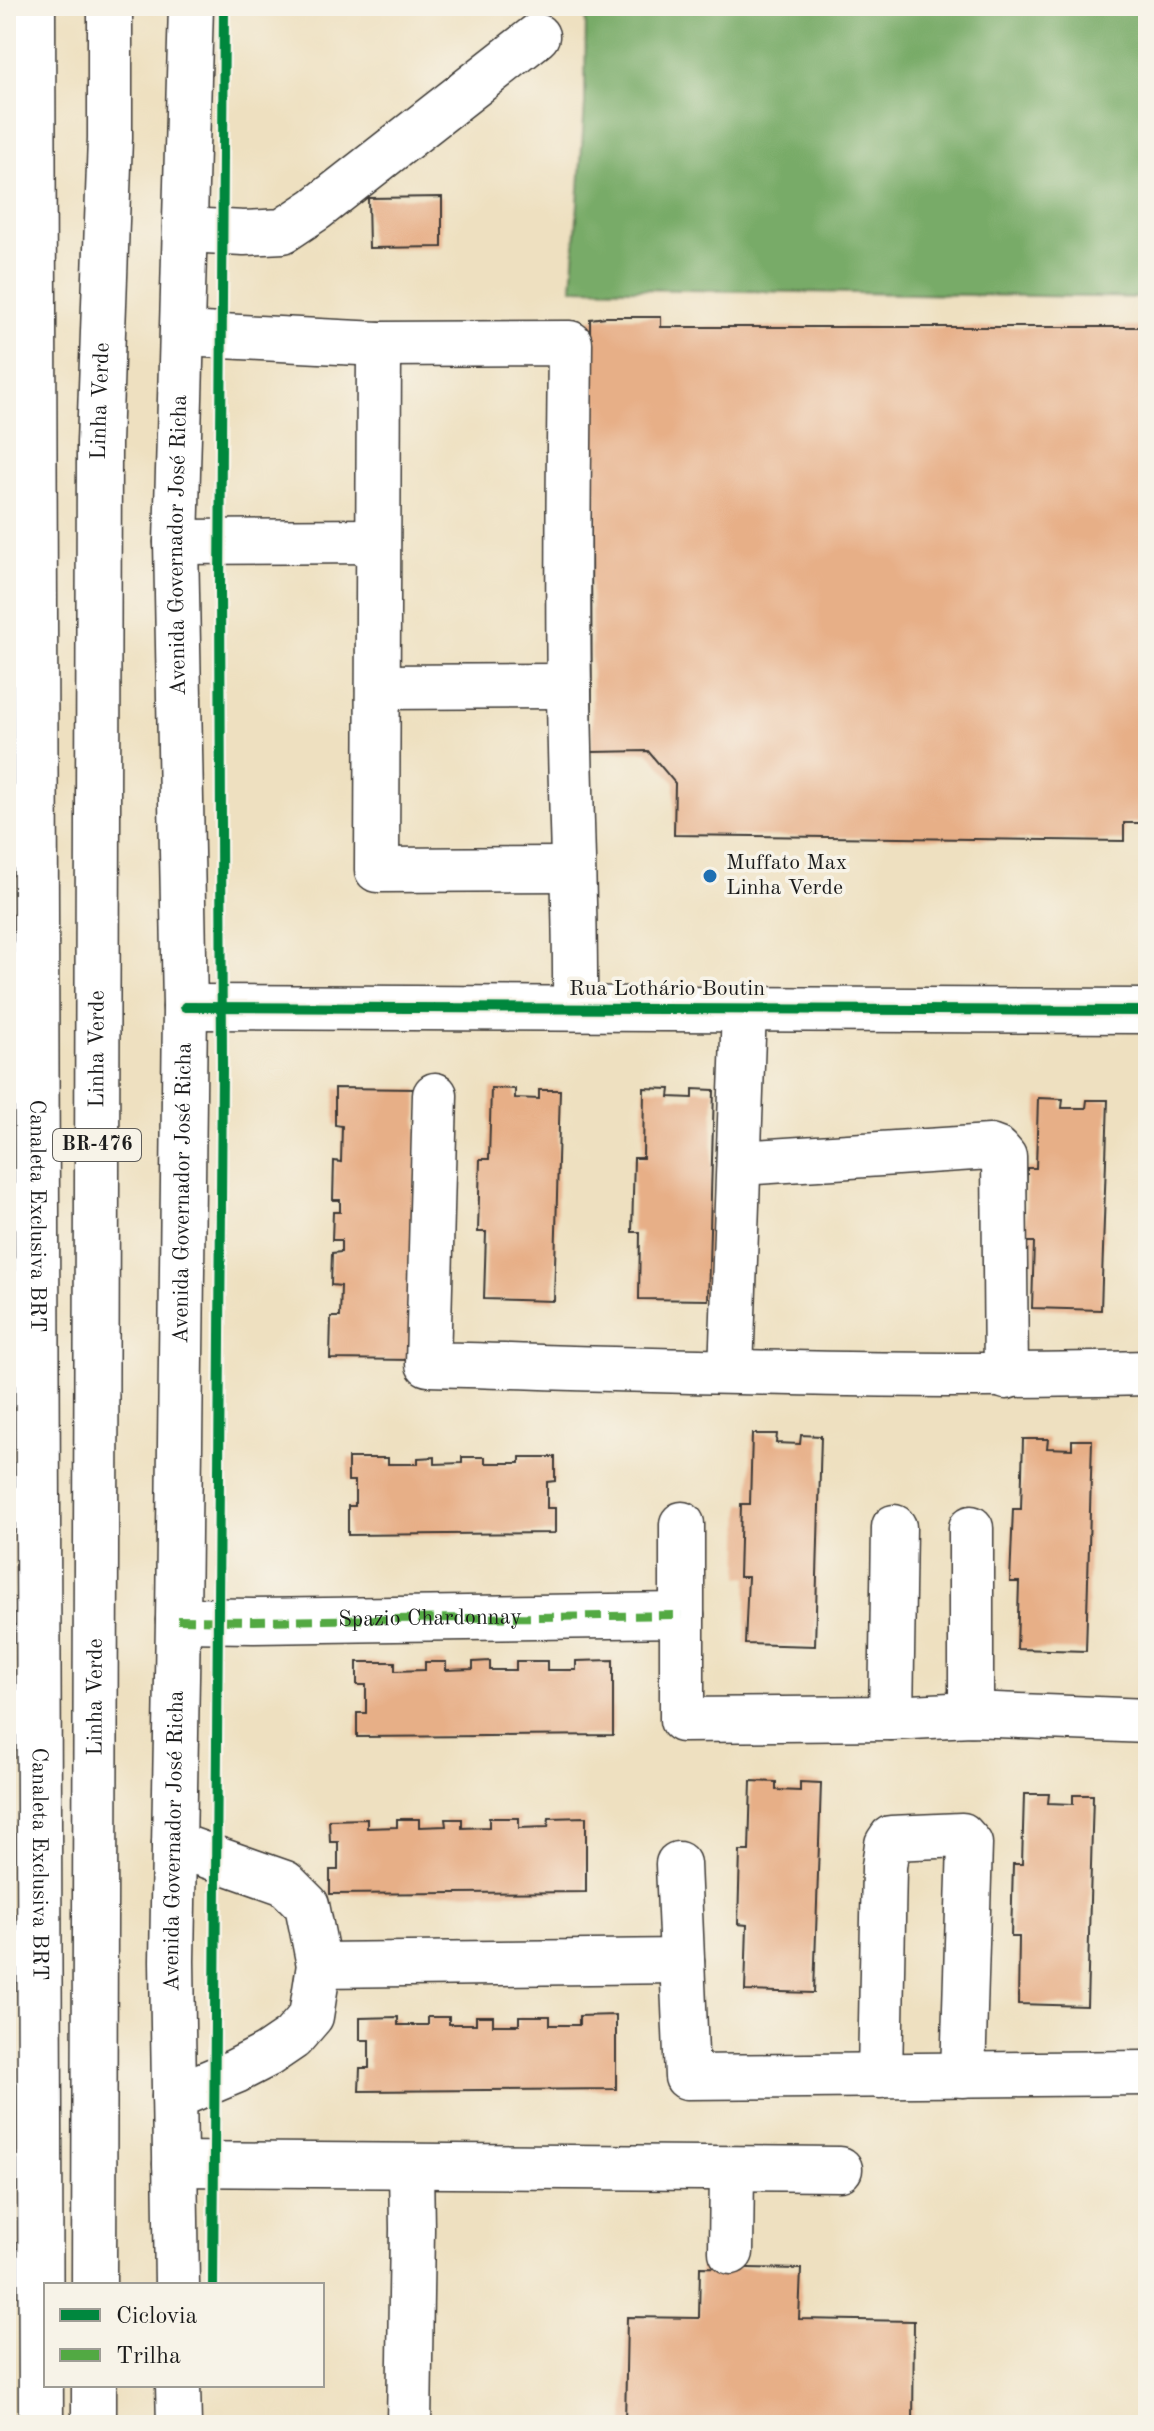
<svg xmlns="http://www.w3.org/2000/svg" width="1154" height="2431" font-family="'Old Standard TT',serif">
	<style>
		.forest { fill: #78ab67; stroke: #4a6442; stroke-width: 2 }
		.building { fill: #e7af87 }
		.lines { fill: none; stroke-linecap: round; stroke-linejoin: round }
		.minor-casing { stroke: #3c3935; stroke-width: 47 }
		.major-casing { stroke: #3c3935; stroke-width: 47 }
		.highway-casing { stroke: #3c3935; stroke-width: 47 }
		.minor { stroke: #fff; stroke-width: 44 }
		.major { stroke: #fff; stroke-width: 44 }
		.highway { stroke: #fff; stroke-width: 44 }
		.quiet { stroke: #52a943; stroke-width: 8; stroke-dasharray: 16 8; stroke-linecap: butt }
		.cycleway-casing { stroke: #f7f3e8; stroke-width: 15 }
		.cycleway { stroke: #00873e; stroke-width: 10 }
		.poi-dot { fill: #1f6fb2; stroke: #f7f3e8; stroke-width: 3 }
		.labels { text-anchor: middle; dominant-baseline: central; stroke-width: 7; stroke-linejoin: round; paint-order: stroke }
		.shield { fill: #f7f3e8; stroke: #5e5c59; stroke-width: 2 }
		.shield-label { font-size: 20px; font-weight: bold; fill: #1c1c1c }
		.street-label { font-size: 22px; fill: #1c1c1c; stroke: #f7f3e8 }
		.poi-label { font-size: 22px; fill: #1c1c1c; stroke: #f7f3e8; text-anchor: start }
	</style>
	<rect width="100%" height="100%" fill="#f7f3e8"/>
	<filter id="ink" filterUnits="userSpaceOnUse"><feTurbulence type="fractalNoise" baseFrequency=".0125" numOctaves="2"/><feDisplacementMap in="SourceGraphic" scale="16" xChannelSelector="R" yChannelSelector="G"/><feConvolveMatrix kernelMatrix="1 2 1 2 8 2 1 2 1" color-interpolation-filters="sRGB"/></filter>
	<filter id="wash" filterUnits="userSpaceOnUse"><feTurbulence type="fractalNoise" baseFrequency=".006" numOctaves="4" result="noise"/><feDisplacementMap in="SourceGraphic" scale="32" xChannelSelector="R" yChannelSelector="G"/><feGaussianBlur stdDeviation="1.8" result="paint"/><feColorMatrix in="noise" values="0 0 0 0 0 0 0 0 0 0 0 0 0 0 0 0 0 1.4 0 .05"/><feComposite in="paint" operator="in"/></filter>
	<g filter="url(#wash)">
		<rect width="100%" height="100%" fill="#eee0c0"/>
		<!-- forest -->
		<path class="forest" d="M586,6h562v292l-576,-10 13,-184z"/>
		<g id="blocks">
			<!-- building -->
			<g class="building">
				<path d="M442,197v50l-73,1 -1,-50z"/>
				<path d="M606,317h55v10h487v496h-24v18l-450,-6 1,-52 -27,-32 -56,1 -2,-433z"/>
				<path d="M335,1088l83,1 -5,271 -83,-1 1,-42h9l1,-31 -10,-1 1,-32 9,-1v-12h-9l1,-28h7v-12h-7l1,-39 7,1 1,-36 -7,-1z"/>
				<path d="M491,1088l24,1v9l24,1v-9h21l-6,211 -70,-2 2,-67h-8l2,-73h9z"/>
				<path d="M644,1088l26,1 -1,8 24,1v-9l21,1 -6,210 -69,-1 1,-67h-8l2,-74h9z"/>
				<path d="M1038,1098l25,1 -1,9h24l1,-8h21l-7,210 -69,-2 2,-66h-9l2,-74h9z"/>
				<path d="M752,1434h25l-1,9 24,1 1,-9 20,1 -6,210 -70,-2 3,-67h-9l2,-73h9z"/>
				<path d="M1023,1439h25l-1,9 25,1v-9h20l-6,211 -69,-2 2,-67h-9l3,-73h8z"/>
				<path d="M435,1457v7l27,-1v-6h23v6h35v-6h35v24l-8,1v26h8v25l-207,2v-29h7v-25h-7v-23h40v6h30v-6z"/>
				<path d="M613,1660v75l-256,2v-24h9v-28h-9v-23h38v9l30,-1v-8h21v8l27,-1v-7l17,-1v9h26v-9h31v9h29v-9z"/>
				<path d="M751,1781l25,1v8l24,1v-9l21,1 -7,210 -69,-2 2,-66 -9,-1 2,-73h9z"/>
				<path d="M1024,1794h25l-1,9 25,1v-9h20l-6,211 -69,-2 1,-67h-8l2,-73h9z"/>
				<path d="M586,1817v75l-256,2v-24h8v-28h-8l-1,-22 38,-1v9l30,-1v-8h22v8l27,-1 -1,-7h17v9l27,-1v-9h30v10l29,-1 1,-9z"/>
				<path d="M616,2015v74l-257,2 1,-23h9v-28h-9v-22l38,-1v8h30v-8h21v7h27v-8h17v9h26v-9h31v9h29v-9z"/>
				<path d="M700,2267l101,2 -2,50 115,2 -1,104h-288l2,-108 72,1z"/>
			</g>
		</g>
	</g>
	<g filter="url(#ink)">
		<use href="#blocks" fill-opacity="0" stroke="#3c3935" stroke-width="2"/>
		<g class="lines">
			<defs>
				<g id="minor">
					<path id="s1" d="M33,6l8,2419"/>
					<path d="M186,230l58,3 39,-2 33,-22 221,-173"/>
					<path d="M183,334l196,10 191,-1c-1,116 -3,232 -1,348 1,106 7,211 6,317"/>
					<path d="M379,344l-2,526 195,-1"/>
					<path d="M176,542l202,-1"/>
					<path d="M378,687l191,-1"/>
					<path d="M185,1007l963,4"/>
					<path d="M435,1095l-7,269c240,6 480,15 720,9"/>
					<path d="M739,1163l251,-16 8,3 6,7 2,220"/>
					<path d="M731,1371l13,-362"/>
					<path d="M682,1524v196l209,-2 80,-4 177,7"/>
					<path d="M971,1528v186"/>
					<path id="s2" d="M178,1620l76,1 428,-6"/>
					<path d="M891,1718l3,-191"/>
					<path d="M174,1844l111,39 22,22 12,60 -8,51 -19,22 -25,17 -31,16 -62,26"/>
					<path d="M678,1864l9,213 461,-4"/>
					<path d="M319,1965l363,-4"/>
					<path d="M880,2076l4,-209 3,-23 4,-6 71,-3 8,9 -7,231"/>
					<path d="M175,2164l665,5"/>
					<path d="M731,2252l1,-83"/>
					<path d="M409,2425l3,-196 -1,-62"/>
				</g>
				<g id="major">
					<path id="s3" d="M177,2285l-5,-324 6,-341 7,-613 -9,-465 15,-536"/>
					<path d="M178,2385l1,40"/>
				</g>
				<g id="highway">
					<path id="s4" d="M94,2285l5,-1842 11,-305v-132"/>
					<path d="M94,2425v-40"/>
				</g>
			</defs>
			<!-- minor casing -->
			<use href="#minor" class="minor-casing"/>
			<!-- major casing -->
			<use href="#major" class="major-casing"/>
			<!-- highway casing -->
			<use href="#highway" class="highway-casing"/>
			<!-- minor -->
			<use href="#minor" class="minor"/>
			<!-- major -->
			<use href="#major" class="major"/>
			<!-- highway -->
			<use href="#highway" class="highway"/>
			<!-- quiet -->
			<path class="quiet" d="M178,1620l76,1 428,-6"/>
			<defs>
				<g id="cycleway">
					<path d="M185,1007l963,4"/>
					<path d="M213,2285l9,-1219 -2,-477 4,-583"/>
				</g>
			</defs>
			<!-- cycleway casing -->
			<use href="#cycleway" class="cycleway-casing"/>
			<!-- cycleway -->
			<use href="#cycleway" class="cycleway"/>
		</g>
	</g>
	<!-- markers -->
	<circle class="poi-dot" cx="710" cy="876" r="8"/>
	<g class="labels">
		<!-- shield labels -->
		<rect class="shield" x="53" y="1129" width="88" height="32" rx="6"/>
		<g class="shield-label">
			<text x="97" y="1145">BR-476</text>
		</g>
		<!-- street labels -->
		<g class="street-label">
			<text stroke="none"><textPath href="#s4" startOffset="1884">Linha Verde</textPath></text>
			<text stroke="none"><textPath href="#s3" startOffset="1740">Avenida Governador José Richa</textPath></text>
			<text x="667" y="989">Rua Lothário Boutin</text>
			<text stroke="none"><textPath href="#s4" startOffset="1236">Linha Verde</textPath></text>
			<text stroke="none"><textPath href="#s3" startOffset="1092">Avenida Governador José Richa</textPath></text>
			<text stroke="none"><textPath href="#s1" startOffset="1210">Canaleta Exclusiva BRT</textPath></text>
			<text stroke="none"><textPath href="#s2" startOffset="252">Spazio Chardonnay</textPath></text>
			<text stroke="none"><textPath href="#s4" startOffset="588">Linha Verde</textPath></text>
			<text stroke="none"><textPath href="#s3" startOffset="444">Avenida Governador José Richa</textPath></text>
			<text stroke="none"><textPath href="#s1" startOffset="1858">Canaleta Exclusiva BRT</textPath></text>
		</g>
		<!-- poi labels -->
		<g class="poi-label">
			<text x="726" y="863">Muffato Max<tspan x="726" dy="25">Linha Verde</tspan></text>
		</g>
	</g>
	<!-- margin -->
	<rect width="1154" height="2431" fill="none" stroke="#f7f3e8" stroke-width="32"/>
	<!-- legend -->
	<rect x="44" y="2283" width="280" height="104" fill="#f7f3e8" stroke="#9f9d96" stroke-width="2"/>
	<rect x="60" y="2309" width="40" height="12" fill="#00873e" stroke="#9f9d96" stroke-width="2"/>
	<text x="116" y="2323" font-size="24" fill="#1c1c1c">Ciclovia</text>
	<rect x="60" y="2349" width="40" height="12" fill="#52a943" stroke="#9f9d96" stroke-width="2"/>
	<text x="116" y="2363" font-size="24" fill="#1c1c1c">Trilha</text>
</svg>
